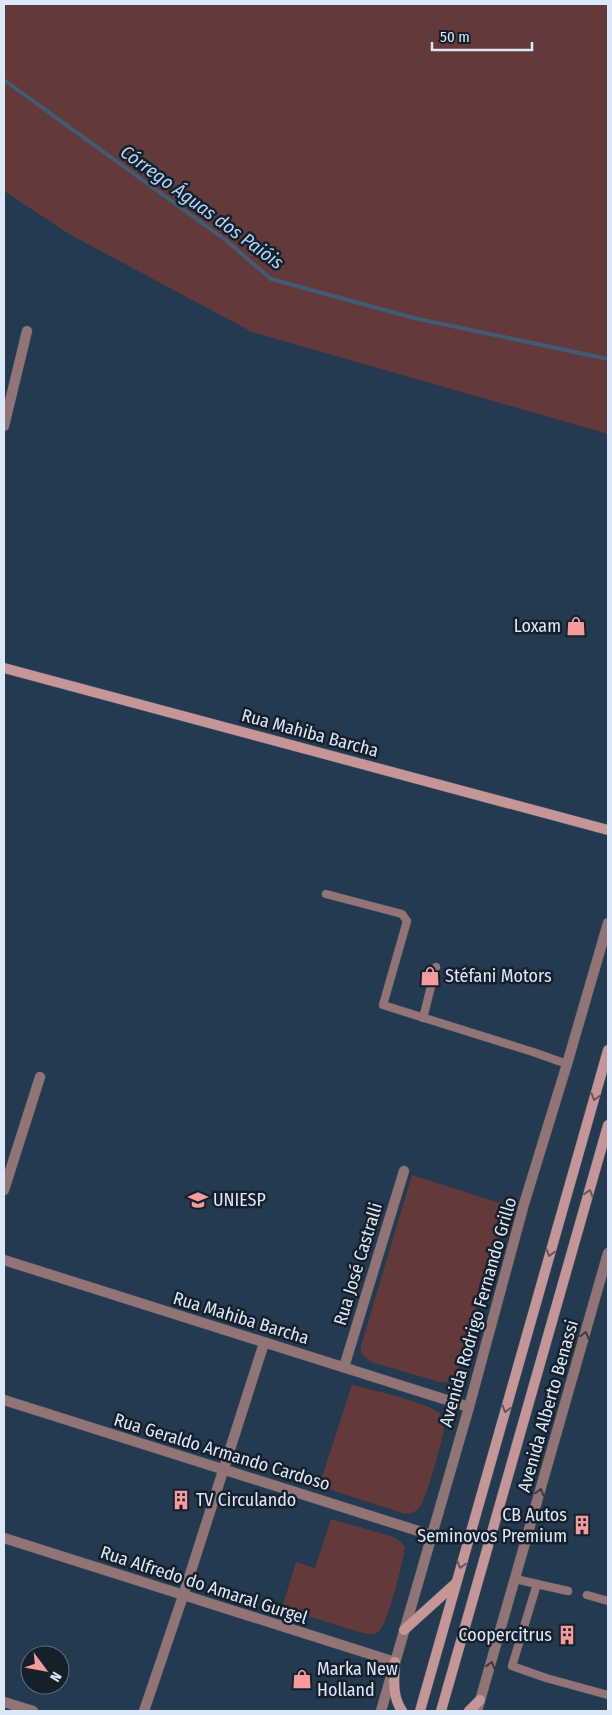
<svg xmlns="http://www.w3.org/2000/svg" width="612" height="1715" font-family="'Fira Sans Condensed',sans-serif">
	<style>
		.green { fill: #633939 }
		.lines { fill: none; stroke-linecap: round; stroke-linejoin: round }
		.stream { stroke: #425b75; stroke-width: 4 }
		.lane-casing { stroke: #40566c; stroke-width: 9 }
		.street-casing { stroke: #40566c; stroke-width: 11 }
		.secondary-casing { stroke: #40566c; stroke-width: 11 }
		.lane { stroke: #937474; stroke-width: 8 }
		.street { stroke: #937474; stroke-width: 10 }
		.secondary { stroke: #c69595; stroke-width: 10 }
		.oneway { stroke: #65555b }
		.oneway2 { stroke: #3c3941 }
		.labels { text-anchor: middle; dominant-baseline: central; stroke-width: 5; stroke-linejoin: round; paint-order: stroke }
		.poi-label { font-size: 18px; fill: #dbe8f7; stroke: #16202b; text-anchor: start }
		.street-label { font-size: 18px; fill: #dbe8f7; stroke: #16202b }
		.water-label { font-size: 19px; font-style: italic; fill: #add4fc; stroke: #16202b }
	</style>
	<rect width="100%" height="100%" fill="#233a51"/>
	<!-- green -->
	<g class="green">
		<path d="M4,4h604v430l-356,-102 -183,-98 -65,-43z"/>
		<path d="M412,1175l97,31 -52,166 -7,9 -7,2 -72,-21 -10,-9v-7z"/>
		<path d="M352,1385c17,4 78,18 88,29 3,3 5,9 4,14 -1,11 -17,68 -23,77 -4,7 -9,8 -16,9l-86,-28z"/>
		<path d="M331,1519l63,18 7,5 4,5c-2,14 -17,79 -27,85 -5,4 -13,1 -19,0l-77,-24 14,-46 19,6z"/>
	</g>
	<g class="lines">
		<!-- stream -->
		<path class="stream" d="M4,80l223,161 44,38 143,39 194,41"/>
		<defs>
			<g id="lane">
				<path d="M326,894l76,20 5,7 -24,84 150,47 34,12"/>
				<path d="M423,1018l13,-51"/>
				<path d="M515,1579l22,5"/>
				<path d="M568,1591l-31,-7 -25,82 34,12 62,17"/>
				<path d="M587,1595l21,6"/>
			</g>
			<g id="street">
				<path d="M4,426l23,-95"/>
				<path d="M4,1190l36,-113"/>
				<path d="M4,1260l465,147"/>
				<path d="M344,1367l60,-196"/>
				<path d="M4,1400l427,135"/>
				<path d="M4,1538l391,124"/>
				<path d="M4,1702l29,9"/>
				<path d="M144,1711l39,-115 81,-253"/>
				<path d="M381,1711l88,-304 55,-203 43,-140 41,-141"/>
				<path d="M477,1711l131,-458"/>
			</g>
			<g id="secondary">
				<path d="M4,668l604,162"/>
				<path d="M404,1630l52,-47"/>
				<path d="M395,1662c-1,18 -3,34 7,49"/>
				<path d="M420,1711l188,-661"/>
				<path d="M441,1711l167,-586"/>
				<path d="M469,1711l11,-11"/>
			</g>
		</defs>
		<!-- lane casing -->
		<use href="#lane" class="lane-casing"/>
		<!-- street casing -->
		<use href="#street" class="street-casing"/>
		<!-- secondary casing -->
		<use href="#secondary" class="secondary-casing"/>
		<!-- lane -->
		<use href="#lane" class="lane"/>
		<!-- street -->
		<use href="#street" class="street"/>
		<!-- secondary -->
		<use href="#secondary" class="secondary"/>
	</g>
	<!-- one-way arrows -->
	<defs><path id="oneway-chevron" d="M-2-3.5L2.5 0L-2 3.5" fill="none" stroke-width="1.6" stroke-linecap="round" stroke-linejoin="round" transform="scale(1.25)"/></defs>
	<g class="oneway">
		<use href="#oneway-chevron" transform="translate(595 1097) rotate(106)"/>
		<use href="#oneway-chevron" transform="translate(589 1193) rotate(-74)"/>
		<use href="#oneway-chevron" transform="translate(550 1253) rotate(106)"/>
		<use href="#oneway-chevron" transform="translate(506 1409) rotate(106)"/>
		<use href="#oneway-chevron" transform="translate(461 1565) rotate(106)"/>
	</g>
	<g class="oneway2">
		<use href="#oneway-chevron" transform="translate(585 1335) rotate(-74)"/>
		<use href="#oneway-chevron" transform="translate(540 1492) rotate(-74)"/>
		<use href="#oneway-chevron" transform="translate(491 1665) rotate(-73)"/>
	</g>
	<!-- icons -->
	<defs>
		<symbol id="shop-bare" viewBox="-9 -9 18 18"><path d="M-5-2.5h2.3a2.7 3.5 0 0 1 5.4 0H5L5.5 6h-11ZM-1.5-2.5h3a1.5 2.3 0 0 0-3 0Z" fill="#f59b9c" stroke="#16202b" stroke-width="2.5" paint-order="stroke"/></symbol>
		<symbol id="university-bare" viewBox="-9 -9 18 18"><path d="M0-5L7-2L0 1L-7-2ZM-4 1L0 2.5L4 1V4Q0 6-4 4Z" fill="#f59b9c" stroke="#16202b" stroke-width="2.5" paint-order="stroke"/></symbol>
		<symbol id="building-bare" viewBox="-9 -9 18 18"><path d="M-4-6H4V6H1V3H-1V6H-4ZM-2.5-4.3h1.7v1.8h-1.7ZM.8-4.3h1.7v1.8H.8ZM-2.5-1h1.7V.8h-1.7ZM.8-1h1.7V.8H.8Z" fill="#f59b9c" stroke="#16202b" stroke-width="2.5" paint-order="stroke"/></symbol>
	</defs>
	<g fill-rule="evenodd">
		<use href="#shop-bare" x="562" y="612" width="28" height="28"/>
		<use href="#shop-bare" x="416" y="962" width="28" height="28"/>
		<use href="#university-bare" x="184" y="1186" width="28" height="28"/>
		<use href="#building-bare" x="167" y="1486" width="28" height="28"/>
		<use href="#building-bare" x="568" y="1511" width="28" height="28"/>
		<use href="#building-bare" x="553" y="1621" width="28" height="28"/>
		<use href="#shop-bare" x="288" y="1665" width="28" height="28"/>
	</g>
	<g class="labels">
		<!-- poi labels -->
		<g class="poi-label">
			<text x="561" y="626" text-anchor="end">Loxam</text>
			<text x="445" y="976">Stéfani Motors</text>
			<text x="213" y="1200">UNIESP</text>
			<text x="196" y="1500">TV Circulando</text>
			<text x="567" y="1515" text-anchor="end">CB Autos<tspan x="567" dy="21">Seminovos Premium</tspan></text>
			<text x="552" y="1635" text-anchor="end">Coopercitrus</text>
			<text x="317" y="1669">Marka New<tspan x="317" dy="21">Holland</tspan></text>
		</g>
		<!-- street labels -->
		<g class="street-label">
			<text transform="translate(310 733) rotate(15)">Rua Mahiba Barcha</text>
			<text transform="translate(358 1264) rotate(-73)">Rua José Castralli</text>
			<text transform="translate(478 1312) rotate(-74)">Avenida Rodrigo Fernando Grillo</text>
			<text transform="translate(241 1318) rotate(17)">Rua Mahiba Barcha</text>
			<text transform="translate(548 1406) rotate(-74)">Avenida Alberto Benassi</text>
			<text transform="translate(222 1452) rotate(17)">Rua Geraldo Armando Cardoso</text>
			<text transform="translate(204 1585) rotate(18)">Rua Alfredo do Amaral Gurgel</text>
		</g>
		<!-- water labels -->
		<g class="water-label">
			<text transform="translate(202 207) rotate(36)">Córrego Águas dos Paióis</text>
		</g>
	</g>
	<!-- border -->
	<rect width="612" height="1715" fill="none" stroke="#dbe8f7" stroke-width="10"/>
	<!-- north arrow -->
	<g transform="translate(45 1670) rotate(122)"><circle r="24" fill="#16202b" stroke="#65707d"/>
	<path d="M0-4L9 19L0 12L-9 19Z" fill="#f59b9c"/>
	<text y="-8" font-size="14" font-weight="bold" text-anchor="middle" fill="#dbe8f7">N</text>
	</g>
	<!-- scale -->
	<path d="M432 42v8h100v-8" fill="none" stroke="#dbe8f7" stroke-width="2.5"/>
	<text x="440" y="42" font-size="15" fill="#dbe8f7" stroke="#16202b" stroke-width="4" paint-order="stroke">50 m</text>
</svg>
